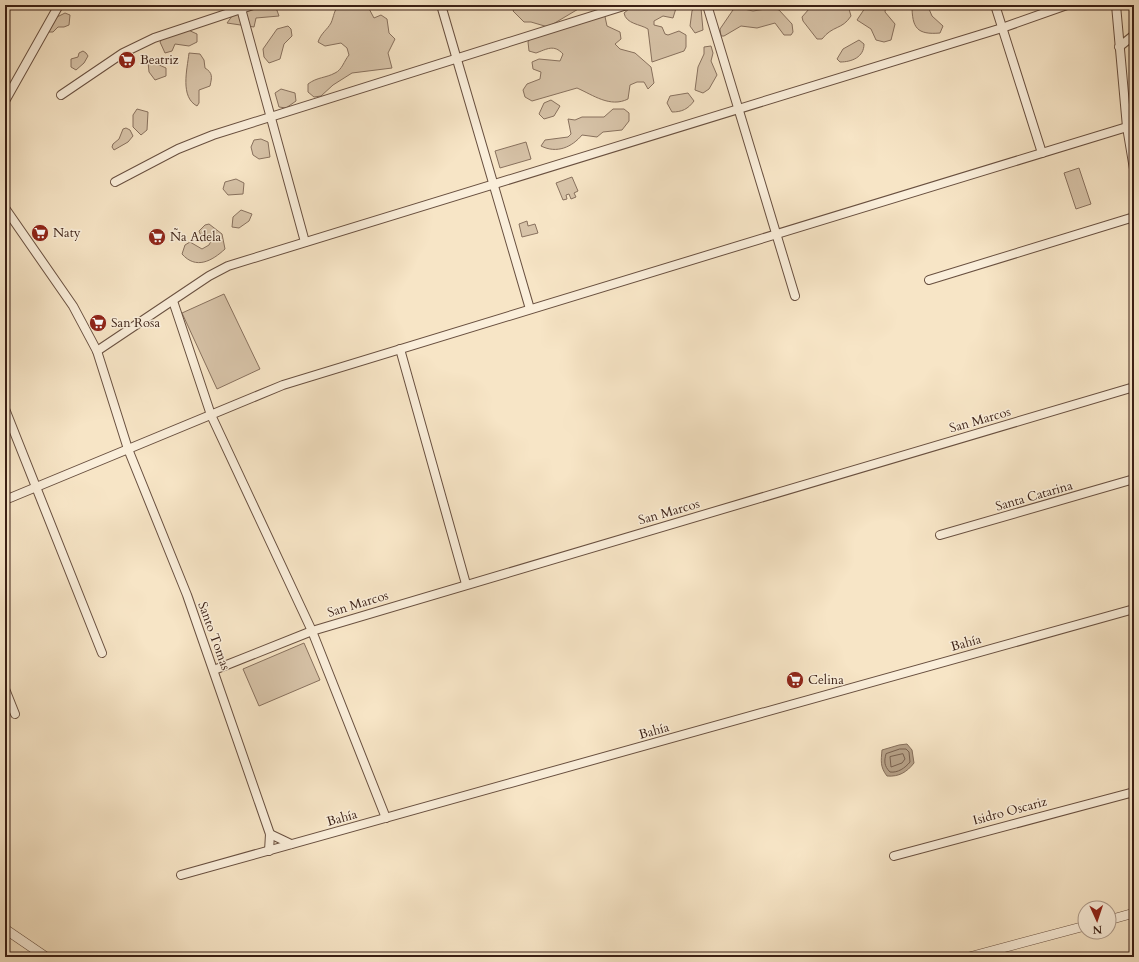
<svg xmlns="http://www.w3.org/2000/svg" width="1139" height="962" font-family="Cardo,serif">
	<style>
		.green { fill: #d7c3a8; stroke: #88715e }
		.water { fill: #b7a289; stroke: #856e5a }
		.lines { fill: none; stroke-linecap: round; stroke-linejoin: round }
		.shore { stroke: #78604e; stroke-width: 1 }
		.minor-casing { stroke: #695040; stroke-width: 10 }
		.tertiary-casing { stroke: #695040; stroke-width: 10 }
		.minor { stroke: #faeeda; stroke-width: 8 }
		.tertiary { stroke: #faeeda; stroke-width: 9 }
		.labels { text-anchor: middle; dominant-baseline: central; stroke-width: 3; stroke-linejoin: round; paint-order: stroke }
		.poi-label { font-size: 13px; fill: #3a1f14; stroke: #faeeda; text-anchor: start }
		.street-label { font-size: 13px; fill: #3a1f14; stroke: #faeeda }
	</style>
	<rect width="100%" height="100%" fill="#f7e5c6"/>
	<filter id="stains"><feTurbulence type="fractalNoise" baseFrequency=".005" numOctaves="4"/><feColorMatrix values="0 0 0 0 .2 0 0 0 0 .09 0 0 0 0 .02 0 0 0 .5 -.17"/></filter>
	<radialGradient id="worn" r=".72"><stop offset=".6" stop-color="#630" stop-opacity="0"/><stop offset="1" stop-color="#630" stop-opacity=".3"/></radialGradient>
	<!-- green -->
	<g class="green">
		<path d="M248,5h27l4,11 -23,2 -2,9 -27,-4 11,-15z"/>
		<path d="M339,5l8,2 4,-2h16l7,13 7,-3 6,4 2,14 6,6 -7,14 4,15 -40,5 -19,12 -12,11 -7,1 -6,-5v-8c9,-7 18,-6 27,-11 7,-3 9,-12 14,-18l-2,-7 -6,-5 -16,3 -7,-4c3,-9 9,-12 13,-19 3,-7 3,-13 8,-18z"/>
		<path d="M516,5h69l-37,22 -17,-5h-7l-11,-11z"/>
		<path d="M634,5h43l-4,13 -10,-2 -9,5v4l8,2 3,7 3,1 11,-4 7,4v12l-2,4 -32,11 -4,-33c-8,-5 -22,-5 -24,-16z"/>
		<path d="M695,5h5l1,3 2,22 -8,3 -5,-7 2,-15z"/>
		<path d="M810,5h32l7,4 2,7c-9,14 -18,9 -29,23h-5l-14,-18 -1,-4 7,-8z"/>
		<path d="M864,5h22l-1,7 10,12 -4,16 -7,2 -8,-2 -5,-11 -14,-9 8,-12z"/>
		<path d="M912,5h18l-1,4 3,7 11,10 -3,7c-23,2 -28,-5 -28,-28z"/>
		<path d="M735,7l18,4 19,-3 7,2 13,14 1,8 -2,3h-7l-9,-12 -18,5 -16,-2 -17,10h-3l-1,-7z"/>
		<path d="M604,12l3,14 13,6 1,7 -6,5 5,5 15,4 16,14 3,16 -6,6 -4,-7h-7l-7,3 -2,14c-18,9 -35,-4 -51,-11l-45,13 -7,-4 -2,-7 4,-6 13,-5 1,-7 -8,-3 -1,-7 7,-3 21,2 3,-7c-9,-10 -16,-5 -27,-1l-7,-2 -1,-9 3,-7z"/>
		<path d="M65,13l5,2 -1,10 -5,2h-6l-5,5h-6l8,-14z"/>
		<path d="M288,26l3,3 1,7 -8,8 -4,15 -11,4 -5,-6 -1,-8 14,-20z"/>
		<path d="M186,29l11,5v8l-8,4 -14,-2 -3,7 -7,2 -5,-11 6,-9z"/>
		<path d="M859,40l5,4c0,13 -12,18 -24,18l-3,-3 6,-10z"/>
		<path d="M711,46l2,7 -2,8 6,14 -8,14 -6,4 -8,-3 3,-23 6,-13v-7z"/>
		<path d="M83,51l3,2 2,3 -4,7 -8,7 -5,-3v-8l7,-2 1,-4z"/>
		<path d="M189,53l11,1 4,6 1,8c8,5 7,9 5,18l-11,4v13l-2,3c-17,-9 -10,-36 -8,-53z"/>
		<path d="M148,62l9,2 9,4v8l-11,4 -6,-8z"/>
		<path d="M281,89l14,4 1,8 -10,7 -7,-1 -4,-14z"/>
		<path d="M688,93l6,8c-6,8 -12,11 -22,11l-5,-9 3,-7z"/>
		<path d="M551,100l9,6 -6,10 -10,3 -5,-5 5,-11z"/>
		<path d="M137,109l11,3 -1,18 -6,5 -8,-8v-12z"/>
		<path d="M613,109h11l5,4v8l-7,9 -19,2 -6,5 -15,-2c-10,12 -25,19 -41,11l4,-6 23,-3 3,-3 -3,-15 7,1 7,-3h22z"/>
		<path d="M126,128l4,2 3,6 -5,6 -14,8 -2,-3 1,-3 6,-5 4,-10z"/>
		<path d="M261,139l7,3 2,15 -11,2 -6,-4 -2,-8 3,-7z"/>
		<path d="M526,142l5,17 -31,9 -5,-17z"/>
		<path d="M1079,168l12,36 -15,5 -12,-36z"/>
		<path d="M572,177l6,14 -4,2 2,4 -5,2 -2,-5 -3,1 1,4 -4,1 -7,-17z"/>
		<path d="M236,179l8,4 -1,11 -15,1 -5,-6 2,-7z"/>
		<path d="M241,210l11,4 -3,7 -10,7 -7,-1 1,-10z"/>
		<path d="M527,221l1,5 7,-2 3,9 -16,4 -3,-13z"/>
		<path d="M209,224l13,10 3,15c-13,12 -29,21 -43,5l3,-9 5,-3 12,7 7,-4 2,-4 -3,-4 -7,-1 -2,-5 6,-6z"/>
		<path d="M224,294l36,75 -43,20 -35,-76z"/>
		<path d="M304,643l16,37 -61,26 -16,-37z"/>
	</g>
	<!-- water -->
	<path class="water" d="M907,744l5,6 2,13c-7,9 -15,14 -27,13 -7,-9 -6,-15 -5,-26l17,-5z"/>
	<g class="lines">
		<!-- shore -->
		<g class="shore">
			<path d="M900,749h6l3,3 1,10c-5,6 -12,11 -20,10 -6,-6 -6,-11 -4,-18z"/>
			<path d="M903,754l2,5 -3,4 -11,4 -1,-10z"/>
		</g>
		<defs>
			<g id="minor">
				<path d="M240,5l65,237"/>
				<path d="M441,5l89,304"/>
				<path d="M707,5l88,291"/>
				<path d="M995,5l47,148"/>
				<path d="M1116,5l11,122 7,42"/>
				<path d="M1119,47l15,-12"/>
				<path d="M61,95l62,-42 31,-15 99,-33"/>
				<path d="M5,101l54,-96"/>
				<path d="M115,182l63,-33 35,-14 414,-130"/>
				<path d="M5,208l68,98 24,45 31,98 59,146 83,239 -1,17"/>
				<path d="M929,280l205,-63"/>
				<path d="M173,301l38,114 101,216 74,187"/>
				<path d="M400,349l66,235"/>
				<path d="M97,351l112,-75 19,-10 774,-238 65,-23"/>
				<path d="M5,409l97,244"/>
				<path d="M5,500l278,-115 844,-258"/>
				<path d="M940,535l194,-56"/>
				<path d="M214,670l98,-39 822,-244"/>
				<path d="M5,689l10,25"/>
				<path d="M270,834l21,10"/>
				<path d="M894,856l240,-64"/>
				<path d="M181,875l953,-266"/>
			</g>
			<g id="tertiary">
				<path d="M1109,920l25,-7"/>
				<path d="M5,929l41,28"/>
				<path d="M969,957l116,-31"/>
			</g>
		</defs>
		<!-- minor casing -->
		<use href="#minor" class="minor-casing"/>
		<!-- tertiary casing -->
		<use href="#tertiary" class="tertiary-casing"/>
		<!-- minor -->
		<use href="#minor" class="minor"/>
		<!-- tertiary -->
		<use href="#tertiary" class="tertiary"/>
	</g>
	<!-- icons -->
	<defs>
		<symbol id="supermarket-disc" viewBox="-11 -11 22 22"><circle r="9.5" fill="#8f2418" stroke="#faeeda"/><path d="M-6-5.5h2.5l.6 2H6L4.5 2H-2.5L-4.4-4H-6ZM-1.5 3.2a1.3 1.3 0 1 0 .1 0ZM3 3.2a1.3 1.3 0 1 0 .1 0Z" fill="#fff"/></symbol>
	</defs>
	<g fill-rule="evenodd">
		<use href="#supermarket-disc" x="117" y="50" width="20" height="20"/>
		<use href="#supermarket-disc" x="30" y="223" width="20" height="20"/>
		<use href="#supermarket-disc" x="147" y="227" width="20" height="20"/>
		<use href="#supermarket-disc" x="88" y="313" width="20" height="20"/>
		<use href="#supermarket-disc" x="785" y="670" width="20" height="20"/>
	</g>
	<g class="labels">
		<!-- poi labels -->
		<g class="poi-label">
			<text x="140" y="60">Beatriz</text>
			<text x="53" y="233">Naty</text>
			<text x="170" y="237">Ña Adela</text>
			<text x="111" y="323">San Rosa</text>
			<text x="808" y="680">Celina</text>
		</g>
		<!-- street labels -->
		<g class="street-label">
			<text transform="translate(980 420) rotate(-16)">San Marcos</text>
			<text transform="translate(1034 496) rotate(-16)">Santa Catarina</text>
			<text transform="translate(669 512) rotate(-16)">San Marcos</text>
			<text transform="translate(358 604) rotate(-17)">San Marcos</text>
			<text transform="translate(214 636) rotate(70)">Santo Tomas</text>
			<text transform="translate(966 643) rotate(-16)">Bahía</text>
			<text transform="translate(654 731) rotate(-16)">Bahía</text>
			<text transform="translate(1010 811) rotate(-15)">Isidro Oscariz</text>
			<text transform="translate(342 818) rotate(-16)">Bahía</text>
		</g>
	</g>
	<!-- margin -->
	<rect width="1139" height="962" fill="none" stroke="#f7e5c6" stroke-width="20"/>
	<rect x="6" y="6" width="1127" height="950" fill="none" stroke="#3a1f14" stroke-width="2"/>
	<rect x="10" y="10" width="1119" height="942" fill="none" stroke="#3a1f14"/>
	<!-- north arrow -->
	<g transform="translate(1097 920) rotate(177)"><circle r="19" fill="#faeeda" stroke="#ad9b8b"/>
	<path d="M0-3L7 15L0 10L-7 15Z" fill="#8f2418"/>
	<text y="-6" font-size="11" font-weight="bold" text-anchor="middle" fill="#3a1f14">N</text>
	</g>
	<rect width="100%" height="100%" filter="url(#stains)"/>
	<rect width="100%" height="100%" fill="url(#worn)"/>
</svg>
